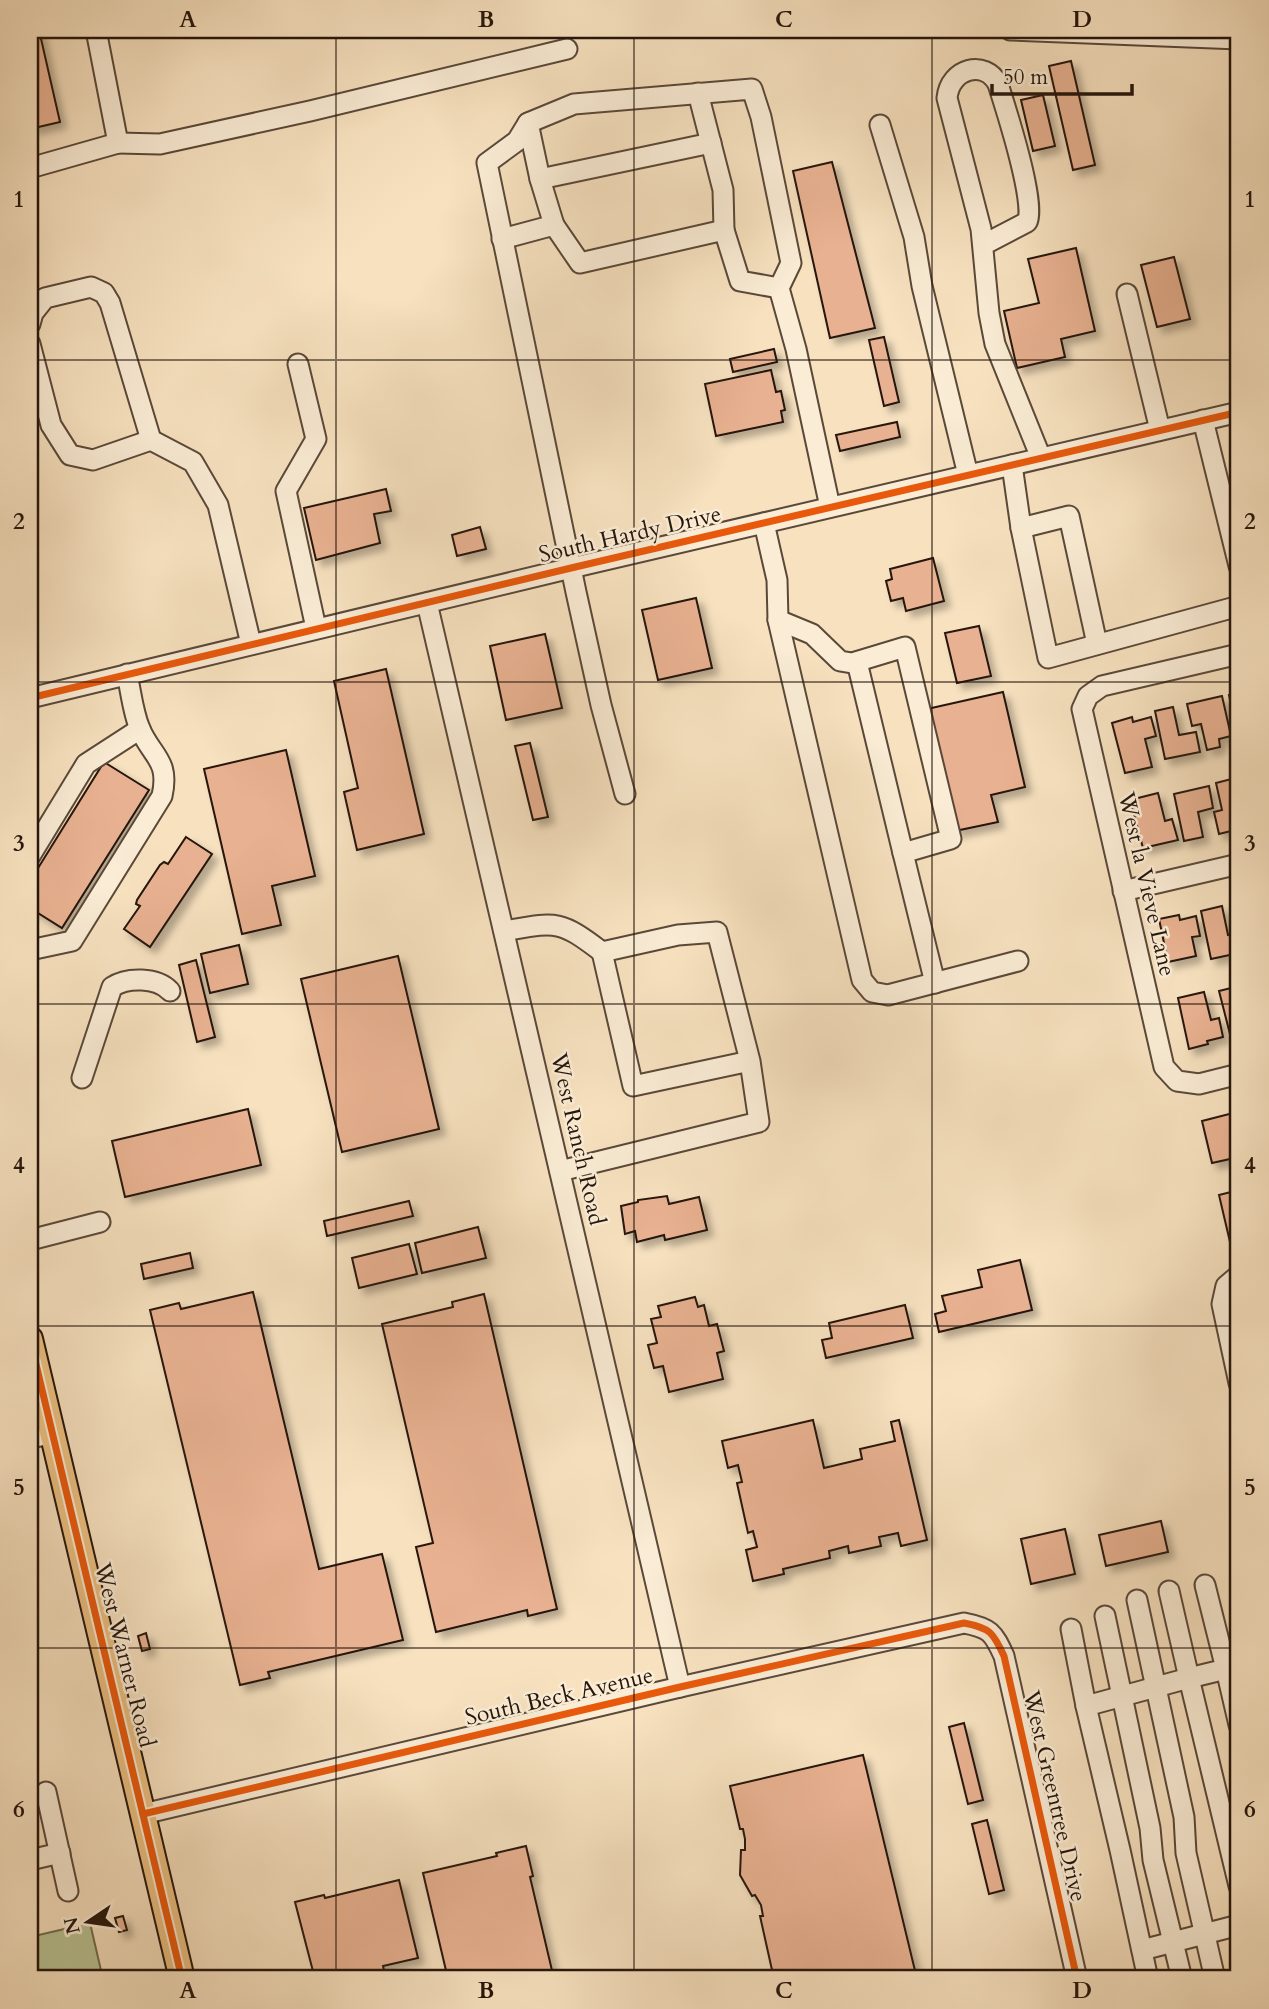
<svg xmlns="http://www.w3.org/2000/svg" width="1269" height="2009" font-family="Cardo,serif">
	<style>
		.green { fill: #b9c395; stroke: #6f6c50; stroke-width: 2 }
		.building { fill: #e8b191; stroke: #25150c; stroke-width: 2; filter: url(#shadow) }
		.lines { fill: none; stroke-linecap: round; stroke-linejoin: round }
		.minor-casing { stroke: #5a4839; stroke-width: 23 }
		.major-casing { stroke: #25150c; stroke-width: 28 }
		.minor { stroke: #faecd5; stroke-width: 19 }
		.major { stroke: #ecc080; stroke-width: 24 }
		.cycleway-casing { stroke: #faecd5; stroke-width: 11 }
		.cycleway { stroke: #e8590c; stroke-width: 7 }
		.grid { fill: none; stroke: #25150c; stroke-width: 2; stroke-opacity: 0.55 }
		.labels { text-anchor: middle; dominant-baseline: central; stroke-width: 5; stroke-linejoin: round; paint-order: stroke }
		.street-label { font-size: 23px; fill: #25150c; stroke: #faecd5 }
		.neatline { fill: none; stroke: #25150c; stroke-width: 2.5 }
		.grid-label { font-size: 23px; text-anchor: middle; font-weight: bold; fill: #25150c }
	</style>
	<defs>
		<filter id="shadow"><feDropShadow dx="6" dy="6" stdDeviation="3.5" flood-color="#0004"/></filter>
	</defs>
	<rect width="100%" height="100%" fill="#f7e1bf"/>
	<filter id="stains"><feTurbulence type="fractalNoise" baseFrequency=".00286" numOctaves="4"/><feColorMatrix values="0 0 0 0 .2 0 0 0 0 .09 0 0 0 0 .02 0 0 0 .5 -.17"/></filter>
	<radialGradient id="worn" r=".72"><stop offset=".6" stop-color="#630" stop-opacity="0"/><stop offset="1" stop-color="#630" stop-opacity=".3"/></radialGradient>
	<!-- green -->
	<path class="green" d="M90,1923l13,56h-73v-42z"/>
	<!-- building -->
	<g class="building">
		<path d="M30,30h9l21,92 -30,7z"/>
		<path d="M1071,61l24,104 -22,5 -24,-104z"/>
		<path d="M1043,95l12,51 -22,5 -12,-51z"/>
		<path d="M832,162l43,166 -45,10 -37,-167z"/>
		<path d="M1076,248l19,83 -34,8 4,18 -48,11 -13,-57 35,-8 -11,-44z"/>
		<path d="M1174,257l16,62 -33,8 -16,-62z"/>
		<path d="M884,337l15,65 -15,4 -15,-66z"/>
		<path d="M774,349l3,13 -44,10 -3,-13z"/>
		<path d="M771,370l5,22 5,-1 4,19 -4,1 2,11 -67,14 -11,-52z"/>
		<path d="M897,422l3,15 -60,14 -4,-16z"/>
		<path d="M386,489l5,22 -17,3 6,29 -64,17 -12,-52z"/>
		<path d="M480,527l6,22 -29,7 -5,-21z"/>
		<path d="M933,558l11,43 -38,10 -3,-13 -12,3 -5,-20 6,-2 -2,-10z"/>
		<path d="M696,598l16,70 -54,12 -16,-70z"/>
		<path d="M979,626l12,50 -34,7 -12,-50z"/>
		<path d="M545,634l17,74 -56,12 -16,-74z"/>
		<path d="M386,669l38,165 -67,16 -13,-58 14,-4 -24,-107z"/>
		<path d="M1003,692l22,95 -34,8 7,27 -43,9 -28,-122z"/>
		<path d="M1239,692v50l-10,-47z"/>
		<path d="M1222,696l9,40 -12,3 1,8 -13,3 -6,-26 -9,2 -5,-22z"/>
		<path d="M1173,707l6,28 17,-3 4,20 -35,7 -10,-48z"/>
		<path d="M1132,717l1,5 18,-5 5,19 -11,3 7,28 -27,6 -13,-50z"/>
		<path d="M530,743l18,74 -15,3 -18,-74z"/>
		<path d="M286,750l29,126 -43,10 9,39 -39,9 -38,-165z"/>
		<path d="M104,762l45,28 -87,138 -32,-20v-27z"/>
		<path d="M1239,777v52l-20,5 -5,-22 8,-2 -6,-27z"/>
		<path d="M1209,786l4,22 -15,4 5,25 -19,4 -10,-47z"/>
		<path d="M1158,793l7,28 7,-2 6,21 -35,8 -13,-48z"/>
		<path d="M186,837l26,17 -62,93 -26,-18 16,-23 -4,-2 1,-4 23,-35 4,-3 4,2z"/>
		<path d="M1239,901v23l-5,-22z"/>
		<path d="M1222,906l6,29 11,-3v21l-28,6 -10,-48z"/>
		<path d="M1179,915l1,5 16,-4 4,20 -8,1 4,19 -28,6 -9,-43z"/>
		<path d="M239,945l9,39 -38,9 -9,-39z"/>
		<path d="M398,956l41,173 -97,23 -41,-173z"/>
		<path d="M196,960l19,77 -18,5 -18,-77z"/>
		<path d="M1239,986v50l-8,2 -12,-47z"/>
		<path d="M1204,992l7,28 8,-2 4,19 -16,4 1,3 -19,5 -11,-51z"/>
		<path d="M248,1109l13,56 -136,32 -13,-56z"/>
		<path d="M1237,1112l2,22 -6,1 6,22 -27,6 -10,-42z"/>
		<path d="M1239,1190v49l-9,3 -11,-47z"/>
		<path d="M667,1196l2,8 30,-7 8,33 -42,10 -1,-5 -27,7 -2,-11 -10,3 -4,-28 17,-4v-2z"/>
		<path d="M409,1201l4,15 -86,20 -3,-15z"/>
		<path d="M478,1227l8,31 -64,15 -7,-30z"/>
		<path d="M409,1244l8,30 -58,14 -7,-30z"/>
		<path d="M190,1253l3,15 -49,11 -3,-15z"/>
		<path d="M1020,1260l12,50 -93,22 -4,-18 11,-3 -4,-15 40,-9 -4,-17z"/>
		<path d="M253,1292l66,277 63,-15 21,86 -135,32 2,6 -30,7 -90,-375 29,-7 2,6z"/>
		<path d="M484,1294l73,315 -29,7 -1,-6 -91,22 -20,-85 17,-4 -51,-219 71,-17 -1,-5z"/>
		<path d="M695,1297l3,10 6,-2 5,21 8,-2 7,27 -7,2 6,26 -54,13 -6,-26 -9,2 -6,-23 9,-2 -6,-24 10,-2 -3,-11z"/>
		<path d="M905,1305l8,33 -87,20 -4,-18 10,-2 -3,-15z"/>
		<path d="M813,1420l11,48 38,-9 -2,-10 35,-8 -4,-19 8,-2 28,120 -26,6 -3,-13 -19,4 2,9 -32,7 -1,-7 -19,5 1,7 -47,11 1,5 -31,7 -7,-31 11,-3 -4,-16 -5,2 -11,-50 5,-1 -4,-17 -10,3 -6,-27z"/>
		<path d="M1161,1521l7,31 -62,14 -7,-31z"/>
		<path d="M1065,1529l10,45 -44,10 -10,-45z"/>
		<path d="M146,1633l4,16 -8,2 -4,-15z"/>
		<path d="M964,1723l19,77 -15,4 -19,-77z"/>
		<path d="M863,1755l54,224h-143l-14,-63h3l-2,-11 -6,-10 -3,1 -12,-21 1,-25h4v-11l-2,-10h-3l-10,-43z"/>
		<path d="M987,1820l17,70 -15,4 -17,-70z"/>
		<path d="M526,1846l7,30 -3,1 24,102h-106l-25,-106 74,-17 -1,-3z"/>
		<path d="M399,1880l19,78 -35,8 3,13h-71l-20,-77 29,-7 1,3z"/>
		<path d="M123,1916l4,14 -8,2 -4,-14z"/>
	</g>
	<g class="lines">
		<defs>
			<g id="minor">
				<path d="M1010,30l229,9"/>
				<path d="M880,125l34,112 8,49 46,189"/>
				<path d="M118,143l42,1 150,-33 257,-62"/>
				<path d="M30,168l88,-25 -22,-113"/>
				<path d="M540,179l171,-36"/>
				<path d="M554,225l26,38 144,-33 -1,-40 -25,-97"/>
				<path d="M724,230l16,51 39,7"/>
				<path d="M502,239l52,-14 -14,-46 -12,-56"/>
				<path d="M983,245l44,-23c10,-17 -22,-116 -29,-138 -13,-25 -48,-16 -51,14l34,131 8,84 6,31 46,114"/>
				<path d="M1127,294l33,136"/>
				<path d="M30,324l3,-11 12,-15 46,-11 13,6 6,10 41,137"/>
				<path d="M30,344l21,81 19,30 23,5 58,-20 42,22 25,43 33,139"/>
				<path d="M298,364l18,75 -30,52 30,137"/>
				<path d="M1203,420l36,146"/>
				<path d="M1012,465l9,63 27,130 191,-52"/>
				<path d="M764,523l13,57 1,40 84,360 10,12 16,3 130,-34"/>
				<path d="M1021,528l48,-12 28,128"/>
				<path d="M427,603l253,1084"/>
				<path d="M778,620l34,14 28,27 12,2 53,-16 46,192 -48,14 32,130"/>
				<path d="M1239,654l-137,32 -14,10 -6,13 82,358 13,14 22,3 40,-10"/>
				<path d="M857,662l46,191"/>
				<path d="M30,698l541,-130 668,-156"/>
				<path d="M625,794l-24,-89 -25,-113 -89,-429 30,-22 11,-18 46,-19 178,-15 9,28 30,146 -12,25 17,61 34,158"/>
				<path d="M30,856l56,-92 54,-35"/>
				<path d="M1123,891l116,-27"/>
				<path d="M504,931c52,-9 55,-12 98,21"/>
				<path d="M30,950l42,-9 90,-145c8,-36 -10,-39 -22,-67 -7,-16 -9,-37 -13,-55"/>
				<path d="M82,1078l30,-91c15,-10 45,-10 58,4"/>
				<path d="M560,1171l199,-49 -9,-61 -33,-129 -39,3 -76,17 31,134 117,-25"/>
				<path d="M30,1240l70,-18"/>
				<path d="M1239,1275l-13,11 -4,18 17,79"/>
				<path d="M30,1438l22,-4"/>
				<path d="M1169,1591l20,87 37,-9 -21,-84"/>
				<path d="M1137,1600l47,217 2,36 29,126"/>
				<path d="M1105,1616l45,212 3,32 29,119"/>
				<path d="M1071,1629l15,77"/>
				<path d="M1226,1669l13,56"/>
				<path d="M46,1792l22,99"/>
				<path d="M143,1814l537,-127 284,-64c26,5 29,9 40,33l73,323"/>
				<path d="M30,1860l30,-7"/>
				<path d="M1142,1950l97,-25"/>
				<path d="M1148,1979l-28,-129 -34,-144 103,-28 50,208"/>
			</g>
			<path id="major" d="M30,1339l152,640"/>
		</defs>
		<!-- minor casing -->
		<use href="#minor" class="minor-casing"/>
		<!-- major casing -->
		<use href="#major" class="major-casing"/>
		<!-- minor -->
		<use href="#minor" class="minor"/>
		<!-- major -->
		<use href="#major" class="major"/>
		<defs>
			<g id="cycleway">
				<path d="M30,698l541,-130 668,-156"/>
				<path d="M30,1339l152,640"/>
				<path d="M143,1814l537,-127 284,-64c26,5 29,9 40,33l73,323"/>
			</g>
		</defs>
		<!-- cycleway casing -->
		<use href="#cycleway" class="cycleway-casing"/>
		<!-- cycleway -->
		<use href="#cycleway" class="cycleway"/>
	</g>
	<!-- grid -->
	<path class="grid" d="M336,30v1949M634,30v1949M932,30v1949M30,360h1209M30,682h1209M30,1004h1209M30,1326h1209M30,1648h1209"/>
	<g class="labels">
		<!-- street labels -->
		<g class="street-label">
			<text transform="translate(630 534) rotate(-13)">South Hardy Drive</text>
			<text transform="translate(1147 884) rotate(77)">West la Vieve Lane</text>
			<text transform="translate(578 1139) rotate(77)">West Ranch Road</text>
			<text transform="translate(125 1655) rotate(76)">West Warner Road</text>
			<text transform="translate(559 1696) rotate(-13)">South Beck Avenue</text>
			<text transform="translate(1055 1796) rotate(77)">West Greentree Drive</text>
		</g>
	</g>
	<!-- margin -->
	<rect width="1269" height="2009" fill="none" stroke="#f7e1bf" stroke-width="77"/>
	<!-- north arrow -->
	<g transform="translate(88 1922) rotate(257)" stroke="#faecd5" stroke-width="5" paint-order="stroke">
	<path d="M0-5L12 26L0 18L-12 26Z" fill="#25150c"/>
	<text y="-10" font-size="19" font-weight="bold" text-anchor="middle" fill="#25150c">N</text>
	</g>
	<!-- scale -->
	<path d="M992 84v10h140v-10" fill="none" stroke="#25150c" stroke-width="3.5"/>
	<text x="1003" y="84" font-size="21" fill="#25150c" stroke="#faecd5" stroke-width="5" paint-order="stroke">50 m</text>
	<rect x="38" y="38" width="1192" height="1932" class="neatline"/>
	<g class="grid-label">
		<text x="188" y="27">A</text>
		<text x="486" y="27">B</text>
		<text x="784" y="27">C</text>
		<text x="1082" y="27">D</text>
		<text x="19" y="207">1</text>
		<text x="1250" y="207">1</text>
		<text x="19" y="529">2</text>
		<text x="1250" y="529">2</text>
		<text x="19" y="851">3</text>
		<text x="1250" y="851">3</text>
		<text x="19" y="1173">4</text>
		<text x="1250" y="1173">4</text>
		<text x="19" y="1495">5</text>
		<text x="1250" y="1495">5</text>
		<text x="19" y="1817">6</text>
		<text x="1250" y="1817">6</text>
		<text x="188" y="1998">A</text>
		<text x="486" y="1998">B</text>
		<text x="784" y="1998">C</text>
		<text x="1082" y="1998">D</text>
	</g>
	<rect width="100%" height="100%" filter="url(#stains)"/>
	<rect width="100%" height="100%" fill="url(#worn)"/>
</svg>
